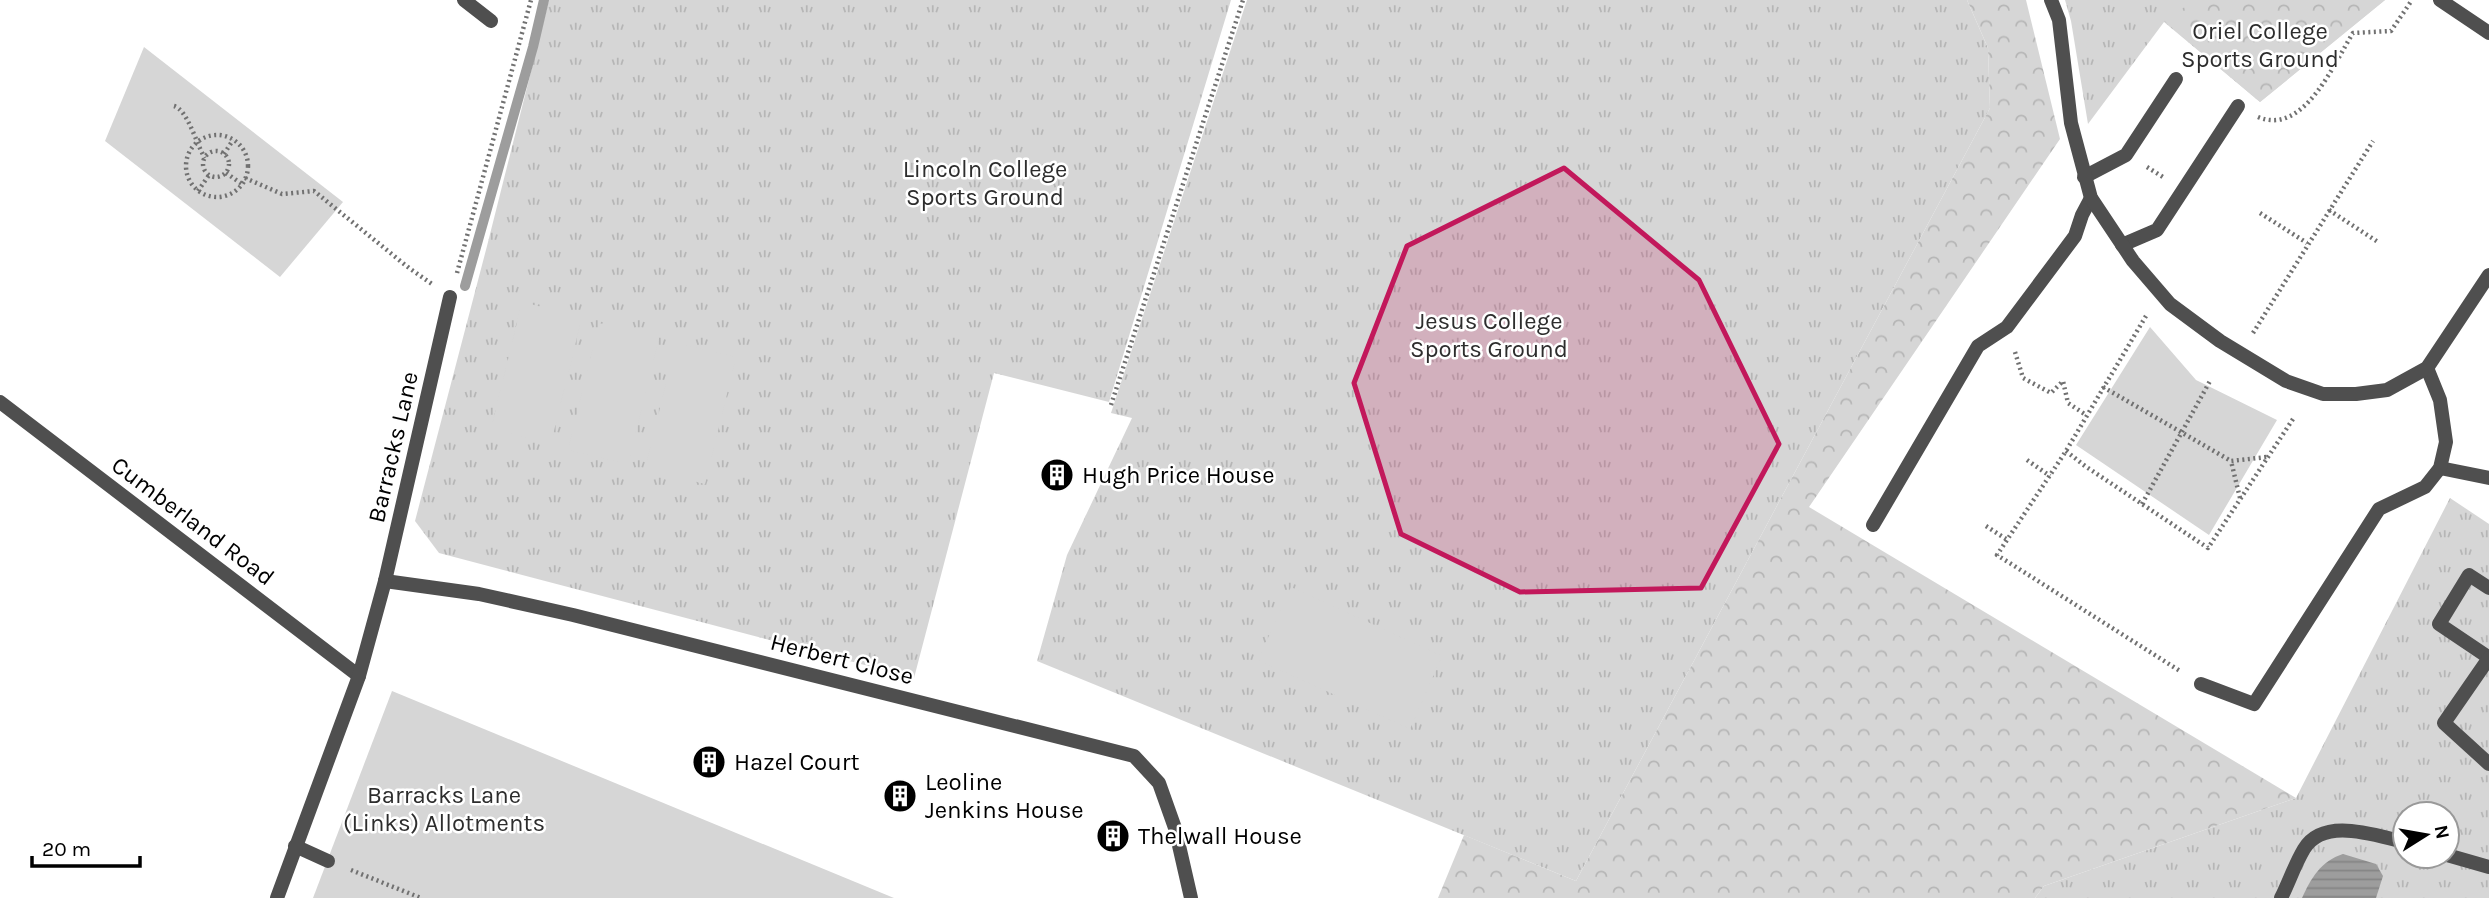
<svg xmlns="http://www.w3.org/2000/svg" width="2489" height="898" font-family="Karla,sans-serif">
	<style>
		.grass { fill: url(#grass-tufts); fill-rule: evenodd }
		.forest { fill: url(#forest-crowns) }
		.garden { fill: #d6d6d6 }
		.water { fill: url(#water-rules) }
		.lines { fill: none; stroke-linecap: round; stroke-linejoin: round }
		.stream { stroke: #9d9d9d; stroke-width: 10 }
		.path { stroke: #717171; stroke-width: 4.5; stroke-dasharray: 2 3.5; stroke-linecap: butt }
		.service { stroke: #4f4f4f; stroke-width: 14 }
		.minor { stroke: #4f4f4f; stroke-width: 14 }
		.marked { fill: #c2185b; fill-opacity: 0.2; stroke: #c2185b; stroke-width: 5; stroke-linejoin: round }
		.labels { text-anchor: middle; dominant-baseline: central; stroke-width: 5; stroke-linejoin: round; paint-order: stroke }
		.park-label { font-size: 24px; fill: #2d2d2d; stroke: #fff }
		.street-label { font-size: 24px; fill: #000; stroke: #fff }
		.poi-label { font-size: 24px; fill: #000; stroke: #fff; text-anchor: start }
	</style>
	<defs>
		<pattern id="grass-tufts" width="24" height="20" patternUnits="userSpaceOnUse" patternTransform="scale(1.75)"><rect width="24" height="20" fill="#d6d6d6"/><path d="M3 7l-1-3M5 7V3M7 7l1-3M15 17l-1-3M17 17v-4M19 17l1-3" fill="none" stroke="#b6b6b6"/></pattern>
		<pattern id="forest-crowns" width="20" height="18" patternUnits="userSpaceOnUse" patternTransform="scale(1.75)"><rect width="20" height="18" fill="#d6d6d6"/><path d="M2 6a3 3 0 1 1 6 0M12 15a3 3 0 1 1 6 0" fill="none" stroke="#b6b6b6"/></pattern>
		<pattern id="water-rules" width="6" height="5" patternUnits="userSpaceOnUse" patternTransform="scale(1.75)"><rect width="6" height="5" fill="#9d9d9d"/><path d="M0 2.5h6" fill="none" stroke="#858585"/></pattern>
	</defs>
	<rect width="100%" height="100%" fill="#fff"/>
	<!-- grass -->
	<g class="grass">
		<path d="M549,0h682l-122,402 -115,-29 -80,305 -475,-125 -24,-32 72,-275z"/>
		<path d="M1247,0h720l21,48 2,60 -414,773 -539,-220 30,-106 65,-137 -21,-5z"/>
		<path d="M2065,0h320l-125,102 -96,-80 -76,102 -17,-103z"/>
		<path d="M2450,498l39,26v374h-454l9,-12 252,-88zM2405,814h42v42h-42z"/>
	</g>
	<!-- forest -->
	<g class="forest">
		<path d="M1967,0h59l34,139 -251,368 487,291 -252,88 -9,12h-597l26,-63 112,46 414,-773 -2,-60z"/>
		<path d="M2195,0h190l-125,102 -96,-81z"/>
	</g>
	<!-- garden -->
	<g class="garden">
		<path d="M144,47l199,155 -63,75 -175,-136z"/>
		<path d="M522,302l60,15 -31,126 -60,-14z"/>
		<path d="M599,323l60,15 -31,126 -60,-14z"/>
		<path d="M2150,327l46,53 81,40 -68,115 -133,-90z"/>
		<path d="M676,343l60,14 -31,127 -60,-15z"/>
		<path d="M1291,587l151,69 -32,73 -152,-69z"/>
		<path d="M392,691l502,207h-581z"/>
	</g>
	<!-- water -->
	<path class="water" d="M2343,854l33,10 7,12 -7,22h-74c9,-20 19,-37 41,-44z"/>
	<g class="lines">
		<!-- stream -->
		<path class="stream" d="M465,286l68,-239 11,-47"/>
		<!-- path -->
		<g class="path">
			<path d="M174,106c14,4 22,38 31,52"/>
			<path d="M2258,117c46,19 75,-52 95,-84l38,-2 21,-31"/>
			<circle cx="217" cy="166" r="31"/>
			<circle cx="216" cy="164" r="13"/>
			<path d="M224,154l9,-14"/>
			<path d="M2147,167l16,10"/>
			<path d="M226,173l16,11"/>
			<path d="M245,178l37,16 32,-3 95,77 23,16"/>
			<path d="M198,191l11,-16"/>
			<path d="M2329,210l49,32"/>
			<path d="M2260,213l47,30"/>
			<path d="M457,273l74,-273"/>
			<path d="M2146,316l-80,135 -69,104 183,116"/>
			<path d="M2253,333l120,-192"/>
			<path d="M2015,352l8,26 28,15 12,-12 5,22 18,12"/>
			<path d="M2103,387l128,74"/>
			<path d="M1111,405l132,-405"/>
			<path d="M2066,451l19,15 123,82 85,-129"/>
			<path d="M2027,460l23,16"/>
			<path d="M2240,498l-9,-37 36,-4"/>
			<path d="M2142,504l68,-123"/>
			<path d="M1986,526l20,13"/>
			<path d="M351,870l70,28"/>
		</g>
		<!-- service -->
		<g class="service">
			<path d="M2440,0l49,33"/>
			<path d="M2084,177l42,-22 50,-76"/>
			<path d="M2122,245l35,-15 81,-124"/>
			<path d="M2440,468l49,10"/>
			<path d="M1873,525l105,-179 29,-19 68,-91 7,-21 9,-17"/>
			<path d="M385,581l94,13 94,21 561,141 25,27 16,45 16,70"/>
			<path d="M2488,657l-49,-33 30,-49 20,13"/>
			<path d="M2489,658l-45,65 45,41"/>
			<path d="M2201,684l53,20 125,-195 46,-22 15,-19 6,-26 -6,-42 -13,-32"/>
			<path d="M295,846l33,15"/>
			<path d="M2447,855l42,12"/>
			<path d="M2281,898c8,-16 14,-34 23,-49 20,-33 72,-13 101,-7"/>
		</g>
		<!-- minor -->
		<g class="minor">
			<path d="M464,0l27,21"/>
			<path d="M2051,0l8,20 12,103 20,75 42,63 37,43 50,37 66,40 37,13h33l31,-4 40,-22 62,-93"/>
			<path d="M0,402l359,274"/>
			<path d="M277,898l82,-222 26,-95 65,-284"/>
		</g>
	</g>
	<!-- marked area -->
	<path class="marked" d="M1564,168l135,112 80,164 -78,144 -181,4 -119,-58 -47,-151 53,-137z"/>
	<!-- icons -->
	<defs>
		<symbol id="building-disc" viewBox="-11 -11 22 22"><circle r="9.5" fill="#000" stroke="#fff"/><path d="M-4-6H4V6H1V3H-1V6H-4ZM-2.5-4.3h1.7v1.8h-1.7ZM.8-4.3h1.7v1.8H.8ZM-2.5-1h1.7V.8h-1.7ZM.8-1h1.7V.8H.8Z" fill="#fff"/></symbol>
	</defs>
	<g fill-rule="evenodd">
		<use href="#building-disc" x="1038" y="456" width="38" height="38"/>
		<use href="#building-disc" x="690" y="743" width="38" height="38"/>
		<use href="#building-disc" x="881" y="777" width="38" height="38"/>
		<use href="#building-disc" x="1094" y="817" width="38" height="38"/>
	</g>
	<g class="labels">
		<!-- park labels -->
		<g class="park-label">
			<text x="2260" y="31">Oriel College<tspan x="2260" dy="28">Sports Ground</tspan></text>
			<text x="985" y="169">Lincoln College<tspan x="985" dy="28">Sports Ground</tspan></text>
			<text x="1489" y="321">Jesus College<tspan x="1489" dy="28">Sports Ground</tspan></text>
			<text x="444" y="795">Barracks Lane<tspan x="444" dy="28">(Links) Allotments</tspan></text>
		</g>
		<!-- street labels -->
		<g class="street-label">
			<text transform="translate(393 447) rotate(-77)">Barracks Lane</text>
			<text transform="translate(193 521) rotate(37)">Cumberland Road</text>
			<text transform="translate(842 659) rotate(14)">Herbert Close</text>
		</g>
		<!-- poi labels -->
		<g class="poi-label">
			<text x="1082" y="475">Hugh Price House</text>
			<text x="734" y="762">Hazel Court</text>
			<text x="925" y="782">Leoline<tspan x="925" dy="28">Jenkins House</tspan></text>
			<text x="1138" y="836">Thelwall House</text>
		</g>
	</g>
	<!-- north arrow -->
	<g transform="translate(2426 835) rotate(79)"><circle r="33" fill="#ffffff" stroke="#999999" stroke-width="2"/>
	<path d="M0-5L12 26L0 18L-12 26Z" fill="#000000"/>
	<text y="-10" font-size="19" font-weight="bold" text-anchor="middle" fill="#000000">N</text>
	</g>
	<!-- scale -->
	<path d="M32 856v10h108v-10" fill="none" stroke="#000000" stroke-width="3.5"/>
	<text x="42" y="856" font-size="21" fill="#000000" stroke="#ffffff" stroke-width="5" paint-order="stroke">20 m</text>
</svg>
